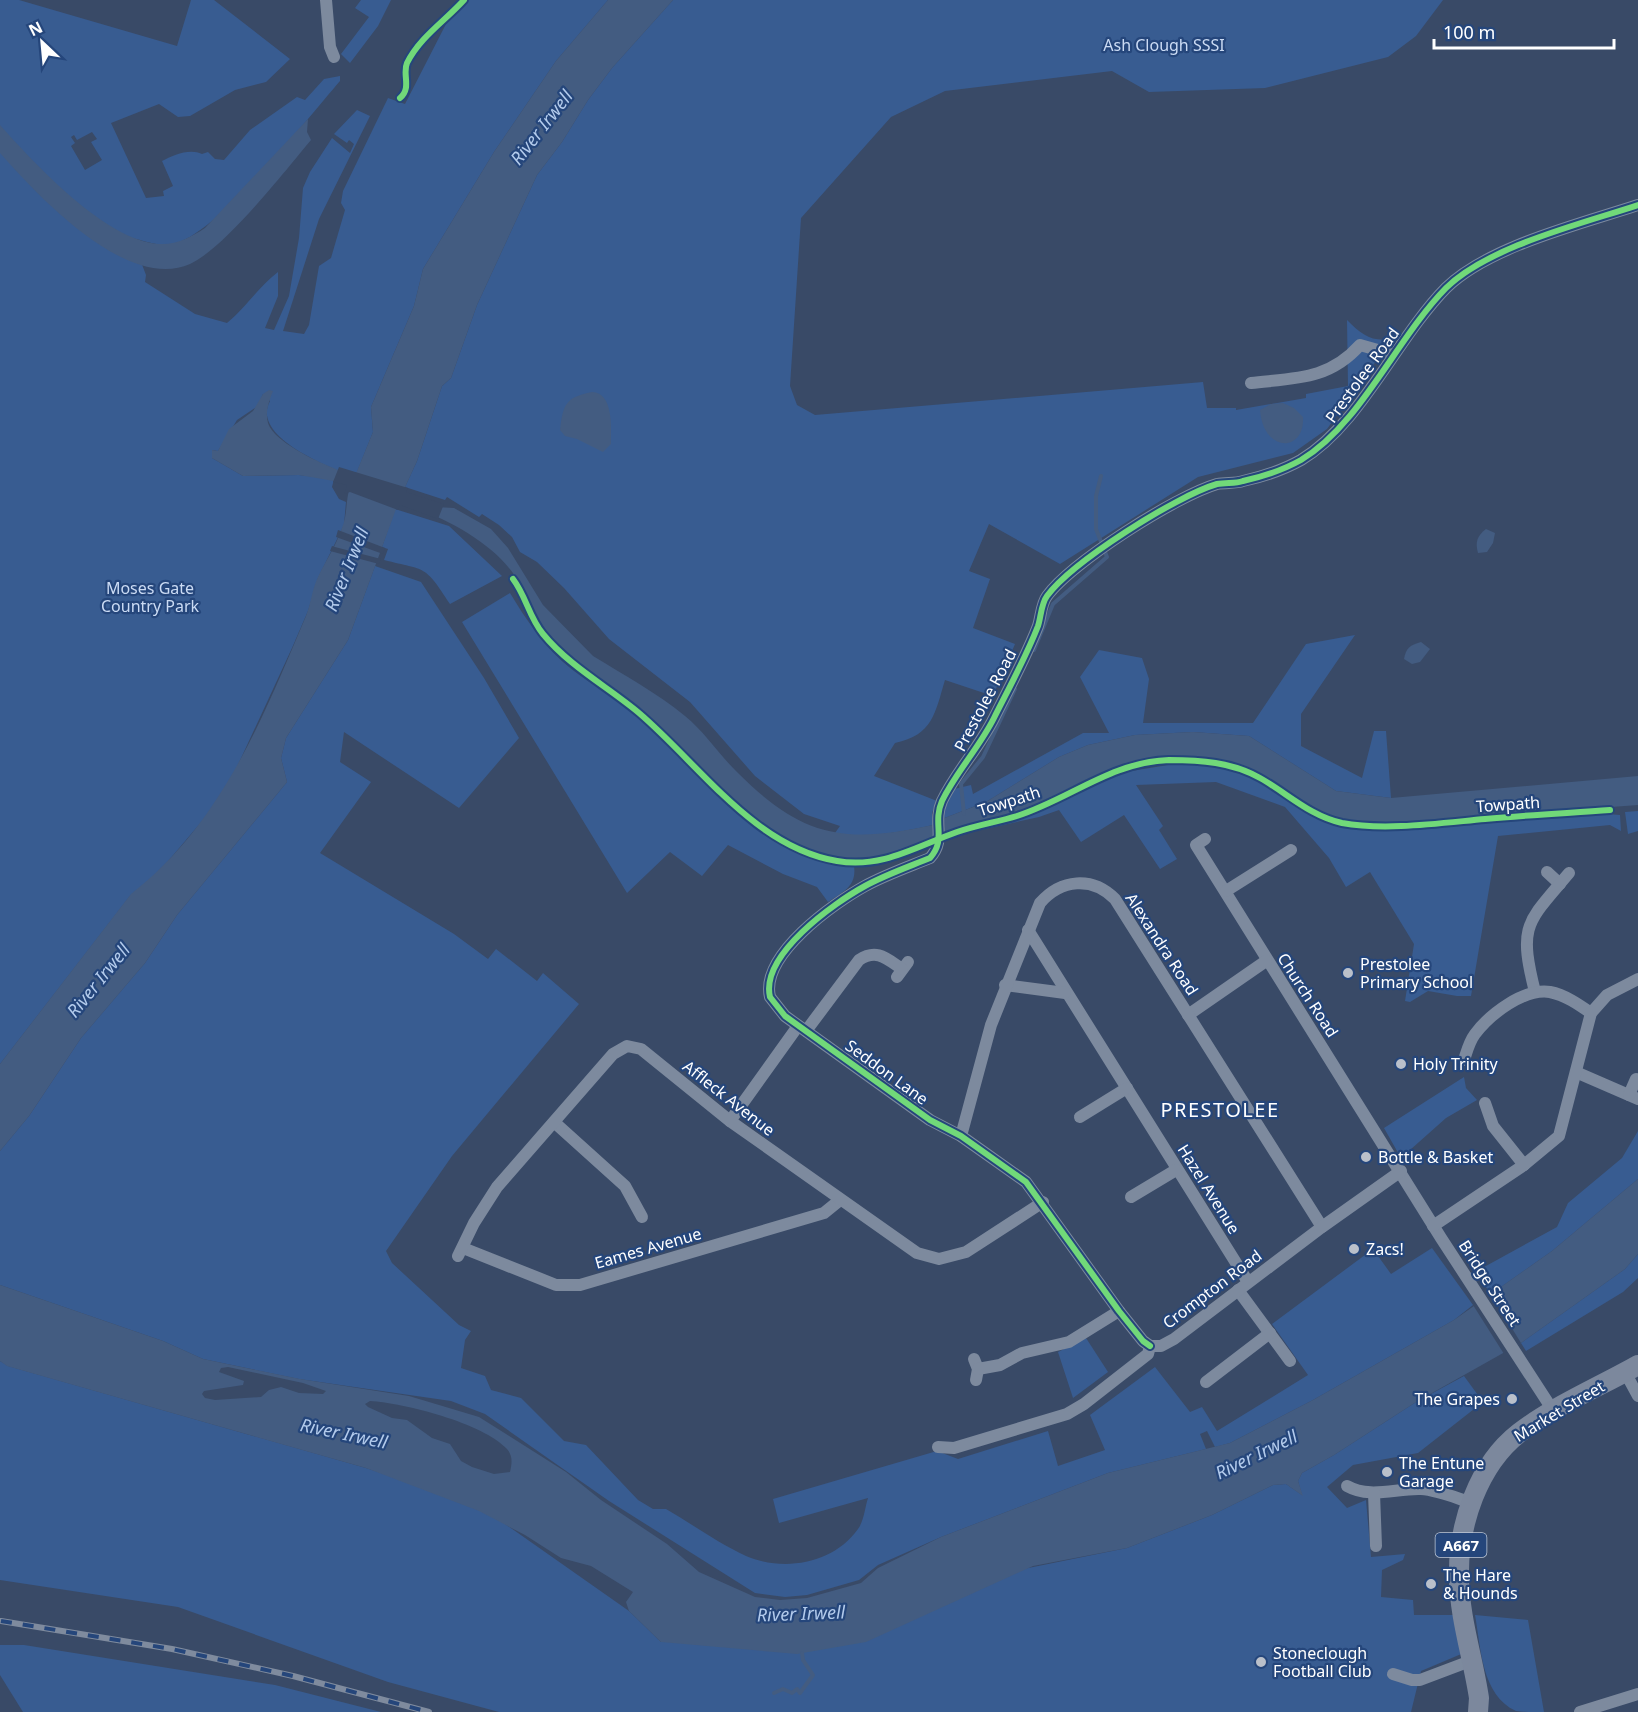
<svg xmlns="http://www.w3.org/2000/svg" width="1638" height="1712" font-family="'Noto Sans',sans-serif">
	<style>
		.green { fill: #385c91; fill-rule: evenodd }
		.water { fill: #435c81; fill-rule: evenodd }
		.pier { fill: #394a67 }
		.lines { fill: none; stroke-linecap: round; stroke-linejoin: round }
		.stream { stroke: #435c81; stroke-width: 4 }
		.minor { stroke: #7d8a9e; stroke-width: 12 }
		.primary { stroke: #7c889d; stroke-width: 20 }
		.rail-casing { stroke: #7f8b9e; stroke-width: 6 }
		.rail { stroke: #25467b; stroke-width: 4; stroke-dasharray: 11; stroke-linecap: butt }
		.cycleway-casing { stroke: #25467b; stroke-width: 10 }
		.cycleway { stroke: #71d979; stroke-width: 6 }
		.poi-dot { fill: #bac0ca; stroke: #25467b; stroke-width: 2 }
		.labels { text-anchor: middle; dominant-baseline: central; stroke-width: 4.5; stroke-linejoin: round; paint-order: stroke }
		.shield { fill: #25467b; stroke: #bec8d7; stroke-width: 1.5 }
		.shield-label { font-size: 15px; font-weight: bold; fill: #fff }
		.park-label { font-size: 16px; fill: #cbdbf4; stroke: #25467b }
		.street-label { font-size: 16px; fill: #fff; stroke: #25467b }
		.poi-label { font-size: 16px; fill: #fff; stroke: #25467b; text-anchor: start }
		.water-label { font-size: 18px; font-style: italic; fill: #b3cbec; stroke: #25467b }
		.quarter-label { font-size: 20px; letter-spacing: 1.5px; fill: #fff; stroke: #25467b }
	</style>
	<rect width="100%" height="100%" fill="#394a67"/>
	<!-- green -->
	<g class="green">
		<path d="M0,0h19l158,46 14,-46h23l76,59 -24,23 -31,8 -45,26 -12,1 -19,-13 -48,19 35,75 18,-2 -1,-5 10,-5 -11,-25c11,-6 28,-13 40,-7l6,-2 7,7 9,1 26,-30 47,-33 8,3 19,-21 16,-3v5c-33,38 -122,153 -167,163 -14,3 -28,-3 -41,-6l14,37 -1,7 50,32 32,9c19,-15 31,-36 51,-51v24l-13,32 9,2 15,-34 10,-58 4,-50 7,-16 22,-34 18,15 4,-9 -5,-4 -2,3 -13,-9 23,-24 13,6 -51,103 -36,112 21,3 5,-9 10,-59 12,-8 14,-48 -4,-7 2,-12 45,-93 17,6 41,-80 22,-24h140l-52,61 -62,91 -71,117 -9,37 -43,101 2,25 -18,45c-25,-9 -105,-40 -85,-76l-7,-7 -5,12 -21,14 -19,31 -6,-1v8l31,18 56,-1 35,4 -2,8 7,12 7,3 -2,23 -26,53 -10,33 -16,37 -62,134 -27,38 -45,53 -28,23 -130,168zM92,132l5,7 -6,3 11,18 -17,10 -14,-24 4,-3 -4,-6 3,-2 3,5z"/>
		<path d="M361,0h30l-13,26 -28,37 -9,-9 28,-37 -14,-9z"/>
		<path d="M673,0h770l-27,36 -28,21 -123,31 -116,4 -37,-21 -167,20 -54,26 -90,101 -11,168 7,19 18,10 388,-33 4,26h29v2l70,-12v-4l42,-8 -1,-66c15,15 24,22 45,19l-65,90 -34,24 -95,24 -138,87 -71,-40 -20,47 21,8 -17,49 42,16 -22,52 -48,-16c-10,33 -12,55 -50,63l-21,33 63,25 -5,12 1,12c-32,7 -65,14 -98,8l5,-7 -36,-12 -49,-38 -65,-74 -81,-63 -45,-51 -27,-26 -17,-10 -8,-15 -13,-12 -17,-11 -3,3 -32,-20 -2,3 -40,-13 12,-26 25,-75 9,-8 26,-73 60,-130 25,-33 26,-42 24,-32z"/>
		<path d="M395,509l54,17 53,50 -52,28c-26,-40 -23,-33 -66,-44l4,-11 -6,-2z"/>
		<path d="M375,566l46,16 63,96 35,60 -60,70 -115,-76 -4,30 31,20 -51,71 134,81 34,25 8,-10 41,32 6,-8 36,31 -127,152 -66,95 6,12 67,62 12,6 -6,9 -4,28 24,8 6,14 30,8 43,43 22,4 52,55 15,9h13c26,15 52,34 80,47 38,16 87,8 112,-27 6,-8 7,-22 10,-31l-89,25 -6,-24 164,-48 21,8 90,-28 10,35 47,-16 -15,-35 65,-48 35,45 12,-5 15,24 91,-56 -36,-51 101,-75 18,25 41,-26 41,57 -19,15 -141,80 -83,43 -15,4 -8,-16 -7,3 6,15 -98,24 -167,64 -63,28 -19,15 -52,15 -22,2 -30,-4 -146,-92 -124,-87 -34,-13 -152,-22 -96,-20 -40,-18 -163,-56v-134l29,-35 52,-78 64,-75 32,-48 110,-133 -6,-24 5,-20 62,-98z"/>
		<path d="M510,593c15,25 32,50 53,69 22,19 48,33 71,51 75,61 116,137 220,153 3,20 -11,26 -26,36l-11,-15 -34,-13 -55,-29 -26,31 -32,-24 -43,41 -165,-271z"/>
		<path d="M1355,635l-54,79v32l61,32 12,-47h12l5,67 -55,-7 -87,-55 -56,-4 -58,3 -47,10 -29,12 -73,45 -44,17 3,-13 9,-17 17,-4 2,9 110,-61h26l-29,-56 19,-27 43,8 7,21 -6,44h110l53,-79z"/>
		<path d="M1194,764l27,2 39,15 57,36 32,10 88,-2 170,-11 13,1 1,16 -11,-6 -112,11 -27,160h-14l-29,-5 -18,11 -5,-1 9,-57 -44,-72 -24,15 -17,-29 -44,-51 -69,-25 -80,3 27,41 -4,4 18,29 -17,10 -36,-54 -43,27 -22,-32 -20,7 -86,19 72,-19 88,-43 55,-9z"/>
		<path d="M1638,811v20l-10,3 -3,-22z"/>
		<path d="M1464,1077l2,11 11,12 -31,18 -45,40 -17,-30z"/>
		<path d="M1638,1131v48l-86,72 -61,43 -16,-22 82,-45 11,-24 54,-45z"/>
		<path d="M1638,1254v24l-15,14 -97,59 -5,-8 104,-74z"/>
		<path d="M1086,1338l22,34 -35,26 -15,-46z"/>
		<path d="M0,1361l8,5 358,102 112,37 151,106 32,31 466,-94 85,-33 61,-30 13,-1 16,11 -4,-14 4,-8 32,-18 82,-53 48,-26 19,26 -65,51 -65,12 -26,22 20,21 19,-8 5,57 34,-3 -2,6 -21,10 -1,27 32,3 1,15h45l7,37 -45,19 -10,41h-912l-111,-30 -210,-75 -178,-27z"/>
		<path d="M1475,1615l53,5 16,92c-9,0 -21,0 -28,-1 -35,-16 -35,-64 -41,-96z"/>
		<path d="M0,1645h24l251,40 106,27h-358l-23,-37z"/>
	</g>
	<!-- water -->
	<g class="water">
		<path d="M608,0h65l-61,68 -24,32 -26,42 -25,33 -60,130 -26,73 -9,8 -25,75 -15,33 34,13 18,1 37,21 17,19 35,57 50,51c31,19 64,37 92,60 20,16 34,39 53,57 65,65 107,71 195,52l2,11c-15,8 -29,17 -45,20 -104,24 -181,-81 -248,-143 -29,-27 -66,-48 -94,-78 -16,-17 -20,-40 -33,-59 -25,-37 -75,-60 -116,-75l-51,139 -62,98 -5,20 6,24 -110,133 -32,48 -64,75 -52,78 -29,35v-87l131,-170c90,-70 132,-176 175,-278 5,-12 6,-27 12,-39 8,-17 18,-31 24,-49 6,-14 3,-29 9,-44l-52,-9 -56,1 -31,-18v-8l6,1 11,-22 24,-18 10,-17 6,-4 4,1c-4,10 -8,21 -5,32 7,22 65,46 87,53l18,-44 -2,-25 43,-101 9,-37 71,-117 62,-91z"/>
		<path d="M308,119l-1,13 4,8c-26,31 -86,108 -121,124 -63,28 -152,-68 -190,-111v-28c34,38 106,116 159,119 18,1 32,-7 46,-16z"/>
		<path d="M592,392c22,1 19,36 19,52l-8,8 -26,-13 -12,-3 -5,-6c3,-26 6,-33 32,-38z"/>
		<path d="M1283,403l11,5 9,9c2,36 -40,36 -43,-7l11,-6z"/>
		<path d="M1486,529l9,4 -2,10 -6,9 -9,1c-3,-11 -1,-17 8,-24z"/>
		<path d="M1421,642l9,7 -10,13 -8,2 -8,-5c2,-11 6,-14 17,-17z"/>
		<path d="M1193,732l56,4 87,55 55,7 247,-22v29l-203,15 -64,3 -29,-3 -31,-11 -68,-42 -21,-6 -54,-3 -58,12 -76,37 -92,28v-16l44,-17 73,-45 29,-12 47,-10z"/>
		<path d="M1638,1179v75l-13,15 -104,74 -105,59 -82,53 -32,18 -4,8 5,15 -17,-12 -13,1 -61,30 -85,33 -94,18 -167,76 -69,12 -136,-12 -32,-31 -3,-9 7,-10 -42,-26 -30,-8 -36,-23 -46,-24 -113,-43 -359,-102 -7,-5v-76l163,56 40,18 97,20 109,17 70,21 87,55 35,28 66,44 32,28 56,25 25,3 27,-2 54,-15 17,-15 63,-31 167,-64 122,-30 83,-43 141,-80 98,-69zM228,1367l75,16 23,8 -3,3 -24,-1 -18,-6 -12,3 -8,7 -46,3 -10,-2 -3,-4 2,-3 39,-6 1,-4 -25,-9 2,-4zM370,1401c34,2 113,22 137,48 6,7 5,14 3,23l-16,2 -22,-7 -11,-6 -11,-17 -18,-6 -25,-18 -15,-2 -24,-11 -3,-3z"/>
	</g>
	<!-- pier -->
	<g class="pier">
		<path d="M339,467l69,21 -2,4 38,12 -6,15 -38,-14 -2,5 -48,-18 -6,2 3,-9 -14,-3z"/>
		<path d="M338,530l47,18 -2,6 -47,-17z"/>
		<path d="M332,546l3,1 46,12 -2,5 -49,-13z"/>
		<path d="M1491,1294l30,49 -17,11 -31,-49z"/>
	</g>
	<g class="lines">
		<!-- stream -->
		<g class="stream">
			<path d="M1034,650l19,-46 54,-47 -11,-28v-33l5,-20"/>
			<path d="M964,814l-3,-30 22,-27 32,-68"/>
			<path d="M774,1693l9,-4 9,4 5,-4 3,4 13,-18 -10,-15 -1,-7"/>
		</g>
		<!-- minor -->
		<g class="minor">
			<path d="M326,0l4,47 4,10"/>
			<path d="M1251,383c44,-5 78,-3 109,-38l32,9"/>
			<path d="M1205,839l-9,6 245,393 113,174"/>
			<path d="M1547,872l13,12"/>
			<path d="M1226,891l65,-41"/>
			<path d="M1028,930l220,352"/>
			<path d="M897,977l11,-15"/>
			<path d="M1005,985l60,8"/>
			<path d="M1535,992c-17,-68 -8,-69 34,-119"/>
			<path d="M1188,1015l78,-54"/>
			<path d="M806,1031l53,-71c18,-12 28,-1 43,9"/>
			<path d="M1464,1060c3,-9 5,-18 11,-26 15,-20 49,-46 75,-42 15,3 28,12 41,21"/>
			<path d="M1578,1073l60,26"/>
			<path d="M1629,1095l7,-16"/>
			<path d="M1485,1103l8,23 31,39"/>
			<path d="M1080,1117l47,-29"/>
			<path d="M730,1121l68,-95"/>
			<path d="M554,1122l71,64 17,31"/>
			<path d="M961,1136l30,-111 49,-122c21,-24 52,-27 75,-4l207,328"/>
			<path d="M1131,1197l45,-27"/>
			<path d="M1433,1226l91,-61 35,-29 32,-123 16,-18 31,-16"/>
			<path d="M463,1248l93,37h24l244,-72 16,-13"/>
			<path d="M458,1256l16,-33 23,-36 116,-133 14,-8 14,3 89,72 187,132 22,6 27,-7 77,-50"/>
			<path d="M1238,1290l52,71"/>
			<path d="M1150,1346l-7,-5 -24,-30 -93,-129 -65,-46 -31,-16 -145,-104 -15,-19c-10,-42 64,-94 95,-111 20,-11 43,-19 65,-28 17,-19 2,-34 12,-57 14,-29 37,-53 52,-83 15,-30 32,-61 44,-92 3,-9 3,-22 9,-30 25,-34 129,-100 170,-112 9,-2 18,0 26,-3 18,-4 42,-12 58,-21 59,-35 95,-121 145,-172 43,-42 135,-64 192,-83"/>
			<path d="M1150,1346h11l13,-7 148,-112 79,-56"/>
			<path d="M974,1359l4,10 -2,11"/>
			<path d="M978,1369l22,-4 22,-12 47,-11 50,-31"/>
			<path d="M1625,1372l13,24"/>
			<path d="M1206,1382l64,-49"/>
			<path d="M938,1447l16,1 113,-34 17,-10 64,-50 2,-8"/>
			<path d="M1347,1486c23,13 49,2 74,3 17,1 35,9 51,14"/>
			<path d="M1374,1493l2,53"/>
			<path d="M1393,1674l19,6h8l53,-20"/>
			<path d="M1580,1712l58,-18"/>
		</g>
		<!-- primary -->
		<path class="primary" d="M1478,1712l1,-14c-6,-40 -20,-82 -20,-122 -1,-51 19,-111 60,-143 33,-26 82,-47 119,-68"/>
		<defs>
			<path id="rail" d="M1,1621l171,28 121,27 136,36"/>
		</defs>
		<!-- rail casing -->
		<use href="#rail" class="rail-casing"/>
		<!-- rail -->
		<use href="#rail" class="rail"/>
		<defs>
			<g id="cycleway">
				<path d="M400,98c12,-10 2,-24 7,-35 13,-26 38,-42 57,-63"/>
				<path d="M513,579c13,17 16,38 30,55 26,32 65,53 96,79 61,52 115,134 198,148 45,8 80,-15 120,-29 20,-7 40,-10 60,-16 53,-17 94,-54 152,-56 31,0 63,2 91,18 27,15 50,38 82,45 43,8 99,0 143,-4 42,-4 84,-6 125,-9"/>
				<path d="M1150,1346l-7,-5 -24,-30 -93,-129 -65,-46 -31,-16 -145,-104 -15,-19c-10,-42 64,-94 95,-111 20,-11 43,-19 65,-28 17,-19 2,-34 12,-57 14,-29 37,-53 52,-83 15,-30 32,-61 44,-92 3,-9 3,-22 9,-30 25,-34 129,-100 170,-112 9,-2 18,0 26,-3 18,-4 42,-12 58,-21 59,-35 95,-121 145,-172 43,-42 135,-64 192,-83"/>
			</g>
		</defs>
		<!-- cycleway casing -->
		<use href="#cycleway" class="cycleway-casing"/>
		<!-- cycleway -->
		<use href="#cycleway" class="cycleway"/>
	</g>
	<!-- markers -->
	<g class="poi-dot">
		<circle cx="1348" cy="973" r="6"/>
		<circle cx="1401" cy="1064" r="6"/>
		<circle cx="1366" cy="1157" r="6"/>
		<circle cx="1354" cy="1249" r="6"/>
		<circle cx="1512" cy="1399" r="6"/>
		<circle cx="1387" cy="1472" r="6"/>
		<circle cx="1431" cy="1584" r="6"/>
		<circle cx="1261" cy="1662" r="6"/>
	</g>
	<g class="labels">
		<!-- shield labels -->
		<rect class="shield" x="1435.5" y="1533" width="51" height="24" rx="4.5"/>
		<g class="shield-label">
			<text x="1461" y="1545">A667</text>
		</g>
		<!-- park labels -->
		<g class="park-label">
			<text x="1164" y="45">Ash Clough SSSI</text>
			<text x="150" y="588">Moses Gate<tspan x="150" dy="18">Country Park</tspan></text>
		</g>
		<!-- street labels -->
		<g class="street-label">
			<text transform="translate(1362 375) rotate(-54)">Prestolee Road</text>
			<text transform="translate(985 700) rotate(-62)">Prestolee Road</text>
			<text transform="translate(1009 801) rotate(-18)">Towpath</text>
			<text transform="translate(1508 804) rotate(-4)">Towpath</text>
			<text transform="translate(1162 944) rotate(57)">Alexandra Road</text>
			<text transform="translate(1308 995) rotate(57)">Church Road</text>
			<text transform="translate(887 1072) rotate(36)">Seddon Lane</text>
			<text transform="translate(729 1098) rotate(38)">Affleck Avenue</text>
			<text transform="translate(1209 1189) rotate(58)">Hazel Avenue</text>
			<text transform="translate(648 1248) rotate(-16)">Eames Avenue</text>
			<text transform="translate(1490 1283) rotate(57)">Bridge Street</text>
			<text transform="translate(1212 1289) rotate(-37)">Crompton Road</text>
			<text transform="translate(1559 1411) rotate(-31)">Market Street</text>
		</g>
		<!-- poi labels -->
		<g class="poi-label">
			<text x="1360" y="964">Prestolee<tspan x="1360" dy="18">Primary School</tspan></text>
			<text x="1413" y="1064">Holy Trinity</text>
			<text x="1378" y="1157">Bottle &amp; Basket</text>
			<text x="1366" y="1249">Zacs!</text>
			<text x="1500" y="1399" text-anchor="end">The Grapes</text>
			<text x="1399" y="1463">The Entune<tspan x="1399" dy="18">Garage</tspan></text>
			<text x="1443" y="1575">The Hare<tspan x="1443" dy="18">&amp; Hounds</tspan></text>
			<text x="1273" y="1653">Stoneclough<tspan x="1273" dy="18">Football Club</tspan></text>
		</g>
		<!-- water labels -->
		<g class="water-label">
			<text transform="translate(541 127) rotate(-52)">River Irwell</text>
			<text transform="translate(346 569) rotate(-68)">River Irwell</text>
			<text transform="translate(98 980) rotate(-51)">River Irwell</text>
			<text transform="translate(344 1433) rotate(12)">River Irwell</text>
			<text transform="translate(1256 1454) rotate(-26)">River Irwell</text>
			<text transform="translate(801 1613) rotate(-2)">River Irwell</text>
		</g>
		<!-- quarter labels -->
		<g class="quarter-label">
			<text x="1220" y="1109">PRESTOLEE</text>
		</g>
	</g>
	<!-- north arrow -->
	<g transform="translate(42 42) rotate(334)" stroke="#25467b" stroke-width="4.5" paint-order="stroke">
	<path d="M0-4.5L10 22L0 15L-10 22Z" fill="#ffffff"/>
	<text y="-9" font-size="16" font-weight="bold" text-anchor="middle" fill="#ffffff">N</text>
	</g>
	<!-- scale -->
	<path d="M1434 39v9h180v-9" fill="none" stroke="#ffffff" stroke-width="3"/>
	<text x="1443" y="39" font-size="18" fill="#ffffff" stroke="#25467b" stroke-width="4.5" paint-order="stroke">100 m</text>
</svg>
